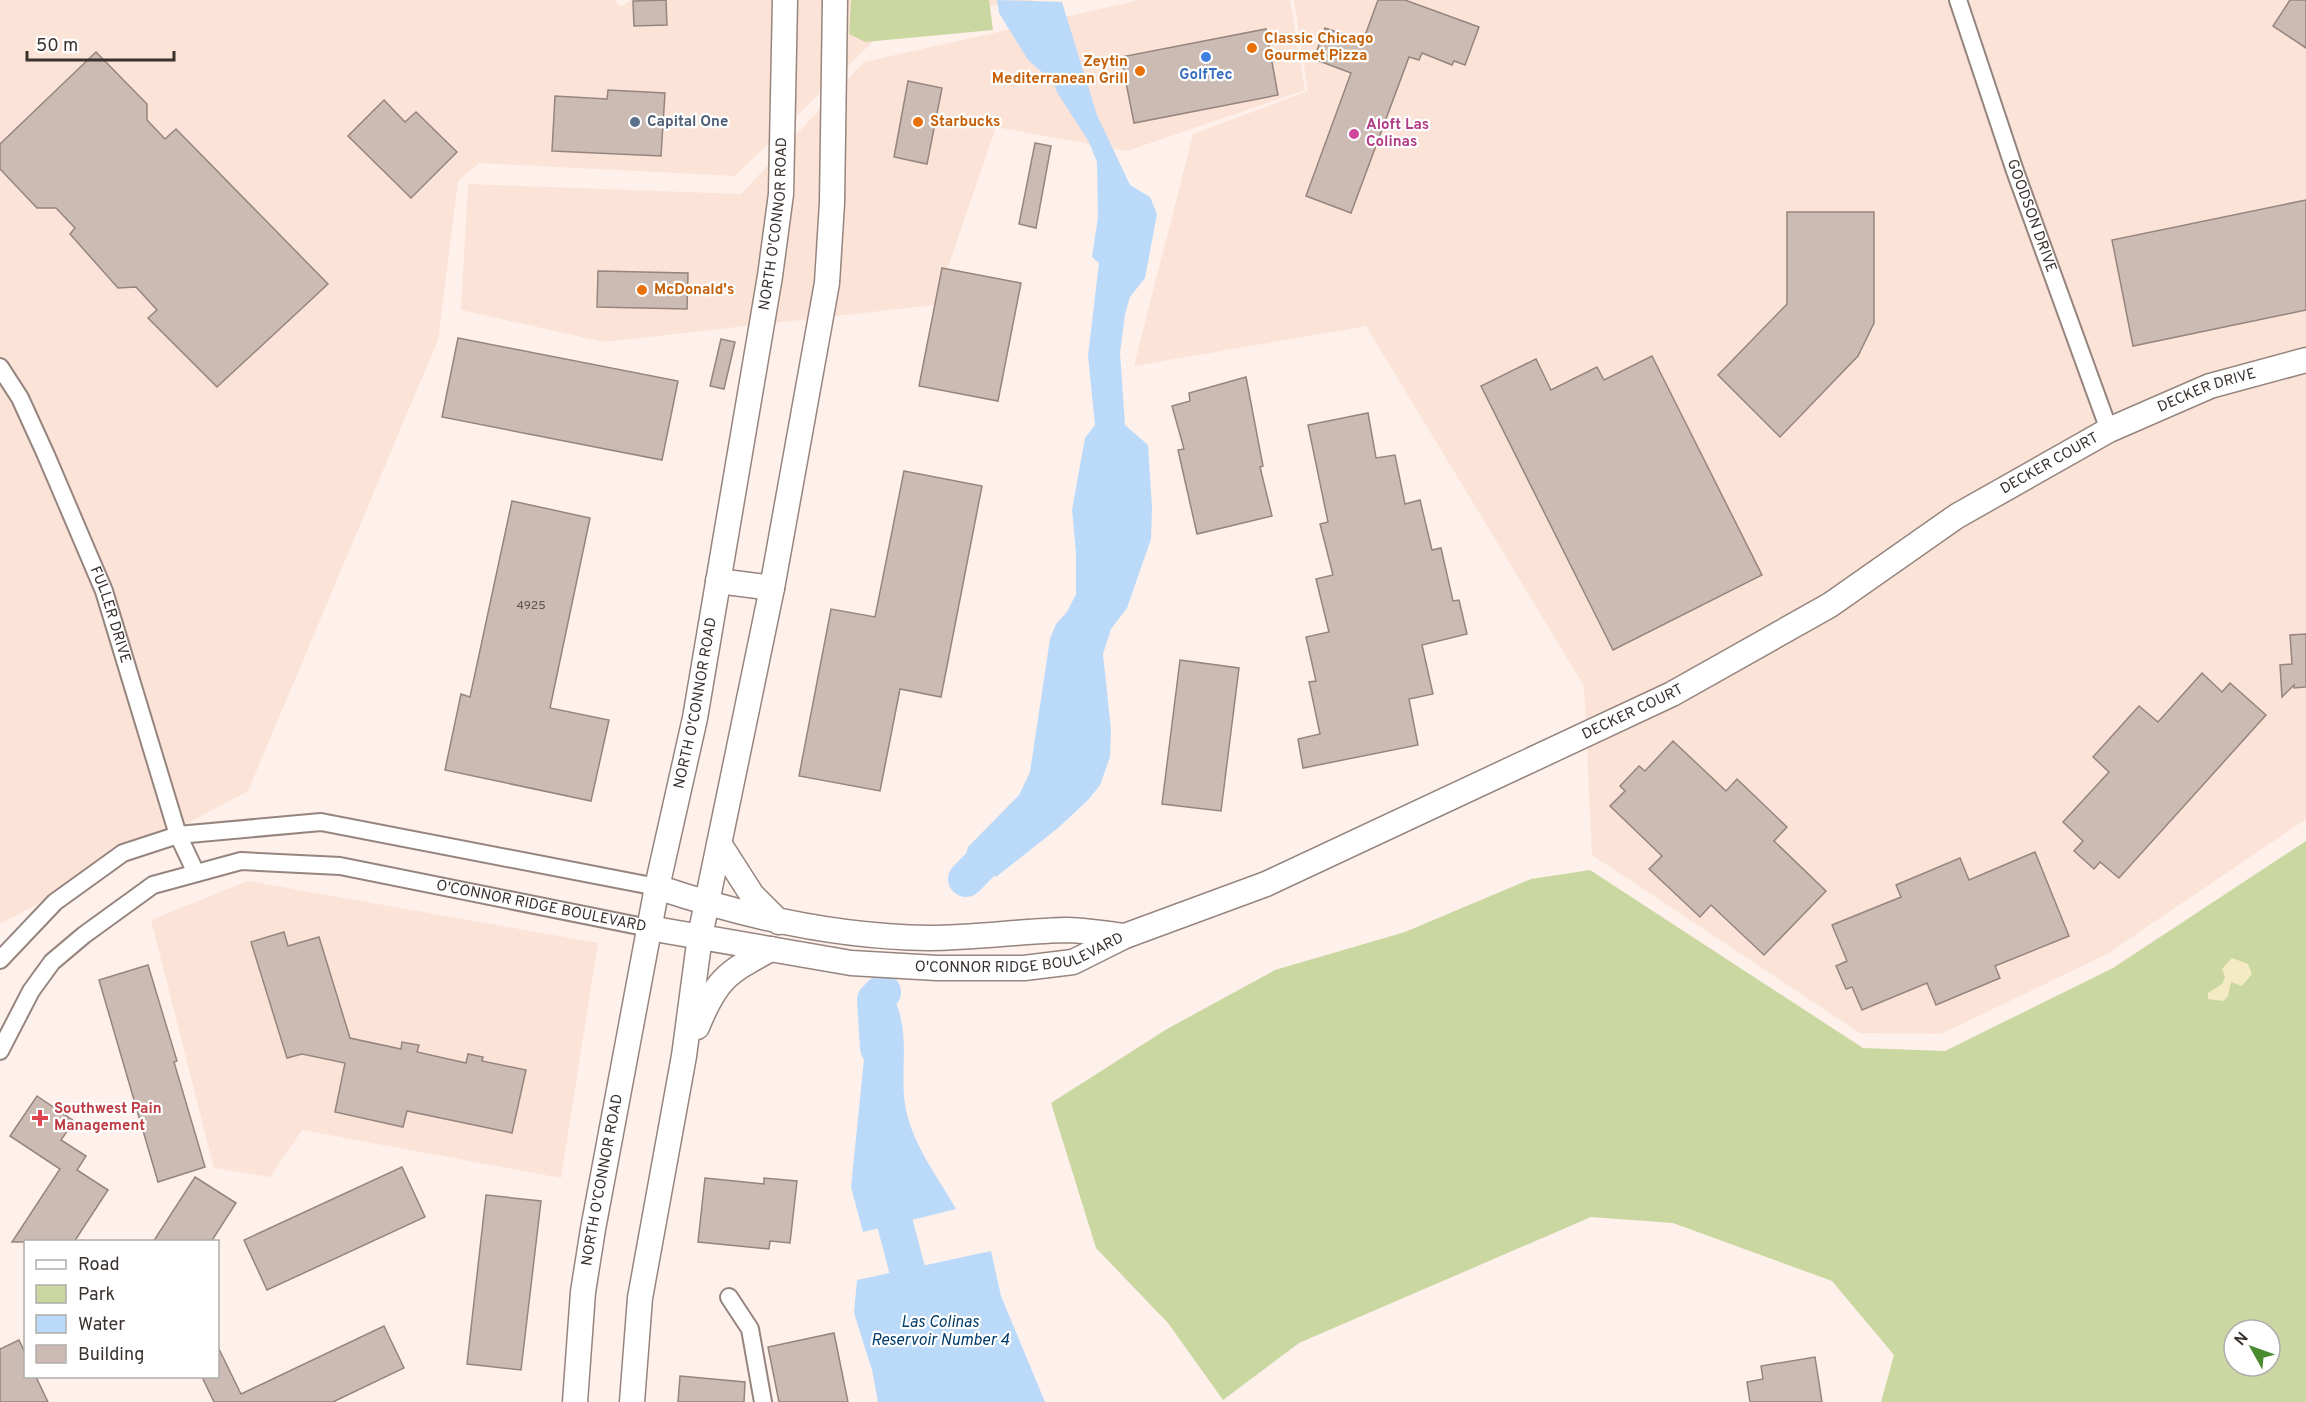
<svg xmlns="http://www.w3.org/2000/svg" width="2306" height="1402" font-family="Overpass,sans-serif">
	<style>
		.built { fill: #fce3d7 }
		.green { fill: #cad7a1; fill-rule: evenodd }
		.sand { fill: #f4eac4 }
		.water { fill: #bbdafa }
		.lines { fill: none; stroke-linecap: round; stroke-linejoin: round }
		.river { stroke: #bbdafa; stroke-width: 36 }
		.building { fill: #ccbbb3; stroke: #95857e; stroke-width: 1.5 }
		.street-casing { stroke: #95857e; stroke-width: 20 }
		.secondary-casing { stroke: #95857e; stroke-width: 27 }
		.street { stroke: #fff; stroke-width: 16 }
		.secondary { stroke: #fff; stroke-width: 24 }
		.food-dot { fill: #e8710a; stroke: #fff; stroke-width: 2 }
		.shop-dot { fill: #3f7fe0; stroke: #fff; stroke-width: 2 }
		.service-dot { fill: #5c6f8a; stroke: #fff; stroke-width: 2 }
		.hotel-dot { fill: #d1479c; stroke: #fff; stroke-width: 2 }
		.health-dot { fill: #e0444e; stroke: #fff; stroke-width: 2 }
		.labels { text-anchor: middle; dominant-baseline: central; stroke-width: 4.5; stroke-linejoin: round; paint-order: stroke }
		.number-label { font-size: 12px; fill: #5e5450 }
		.food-label { font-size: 15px; font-weight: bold; fill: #c56008; stroke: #fff; text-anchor: start }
		.shop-label { font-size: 15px; font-weight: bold; fill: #366cbe; stroke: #fff }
		.service-label { font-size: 15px; font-weight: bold; fill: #4e5e75; stroke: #fff; text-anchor: start }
		.hotel-label { font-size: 15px; font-weight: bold; fill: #b23c85; stroke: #fff; text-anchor: start }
		.street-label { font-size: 15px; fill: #39322f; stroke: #fff }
		.health-label { font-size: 15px; font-weight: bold; fill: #be3a42; stroke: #fff; text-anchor: start }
		.water-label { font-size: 16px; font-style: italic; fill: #003c6b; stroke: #fff }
	</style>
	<rect width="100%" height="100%" fill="#fef0ea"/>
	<!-- built -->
	<g class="built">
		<path d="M0,0h615l6,7 10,-7h405l-140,19 -161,157 -256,-13 -21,18 -20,159 -190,451 -248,133z"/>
		<path d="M1140,0h150l15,90 -178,61 -131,-24 -61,178 -331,37 -143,-32 7,-126 273,10 123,-132z"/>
		<path d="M1294,0h1012v819l-199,135 -166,80 -81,-1 -268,-178 -8,-169 -218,-360 -232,40 59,-232 115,-43z"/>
		<path d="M248,881l350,62 -37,235 -259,-48 -32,47 -56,-9 -63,-248z"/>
	</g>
	<!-- green -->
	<g class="green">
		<path d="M851,0h138l4,30 -128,12 -16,-8z"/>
		<path d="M2306,841v561h-425l13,-47 -62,-74 -159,-58 -82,-6 -292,126 -76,57 -55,-77 -72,-75 -45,-145 116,-74 108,-59 130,-38 126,-53 59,-9 273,178 82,3 168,-83zM2234,1330h36v36h-36z"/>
	</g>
	<!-- sand -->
	<path class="sand" d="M2232,958l16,6 4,10 -10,12 -11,-4 -3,14 -5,5 -15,-2v-6l14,-9 3,-7 -3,-8z"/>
	<!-- water -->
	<g class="water">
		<path d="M997,0l65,2 35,113 33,70 20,12 7,17 -12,64 -15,19 -5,17 -5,39 5,72 23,20 4,63 -1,31 -24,69 -16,21 -8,25 8,76 -1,27 -10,28 -11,14 -31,29 -62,49 -31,-19 3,-11 51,-52 11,-23 20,-133 6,-15 11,-12 9,-18v-42l-4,-42 13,-72 10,-13 -7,-69 11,-93 -7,-6 6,-40 -1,-55 -8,-20 -31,-48 -5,-12 -25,-22 -29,-47z"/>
		<path d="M875,1000l21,3c14,34 4,67 9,101 5,37 33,73 51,105l-93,23 -12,-45 18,-177z"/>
		<path d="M991,1251l10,45 44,106h-167l-6,-32 -18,-57 3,-33z"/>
	</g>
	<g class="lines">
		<!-- river -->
		<g class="river">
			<path d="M966,879l46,-47"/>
			<path d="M878,1048l-3,-48 8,-8"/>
			<path d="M883,1178l24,91 50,133"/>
		</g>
	</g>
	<!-- building -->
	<g class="building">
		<path d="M666,0l1,25 -33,1 -1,-25z"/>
		<path d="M1378,0h27l74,27 -14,38 -11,-4 -2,4 -30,-12 -3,7 -10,-3 -58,156 -45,-17 45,-123 -37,-14 11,-31 38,13z"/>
		<path d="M2290,0h16v48l-33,-22z"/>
		<path d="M1266,29l12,66 -144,28 -13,-66z"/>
		<path d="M96,52l51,52v16l18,19 11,-10 152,155 -111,103 -69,-69 9,-8 -21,-23 -18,1 -48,-54 5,-6 -19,-20h-19l-37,-39v-25z"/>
		<path d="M908,81l34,7 -15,76 -33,-7z"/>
		<path d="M608,90l57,3 -4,63 -109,-5 3,-55 52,3z"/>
		<path d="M384,100l21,22 11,-10 41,40 -46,46 -63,-62z"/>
		<path d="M1035,143l16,3 -15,82 -17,-4z"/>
		<path d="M2306,200v110l-173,36 -21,-106z"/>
		<path d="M1787,212h87v111l-16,33 -78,81 -62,-62 69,-71z"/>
		<path d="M942,268l79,15 -23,118 -79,-15z"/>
		<path d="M598,271l90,2 -1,36 -90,-2z"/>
		<path d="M458,338l220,43 -16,79 -220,-43z"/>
		<path d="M721,339l14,3 -11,47 -14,-3z"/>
		<path d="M1652,356l110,219 -149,75 -132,-264 55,-27 15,31 46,-23 7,13z"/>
		<path d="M1246,377l17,89 -3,1 12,49 -75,18 -19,-84 6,-1 -12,-43 18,-5 -1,-8z"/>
		<path d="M1368,413l8,45 19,-3 10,49 15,-4 12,50 9,-2 12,53 6,-1 8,34 -45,11 11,49 -24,5 9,46 -115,23 -5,-29 22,-5 -11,-52 7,-1 -10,-44 23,-5 -13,-53 17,-4 -13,-51 8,-2 -20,-97z"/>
		<path d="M904,471l78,15 -41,211 -41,-8 -20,102 -81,-15 32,-167 44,8z"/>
		<path d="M512,501l78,17 -40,190 59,12 -18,81 -146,-31 16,-76 9,3z"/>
		<path d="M2306,634v53l-12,1v-3l-12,12 -2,-32 12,-1 -2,-29z"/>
		<path d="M1180,660l59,8 -18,143 -59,-7z"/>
		<path d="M2202,673l20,19 8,-9 36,32 -147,163 -19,-16 -6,7 -20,-18 9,-10 -20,-19 46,-50 -16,-15 46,-51 19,16z"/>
		<path d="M1673,741l53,50 11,-12 50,48 -13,14 52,50 -62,64 -53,-50 -11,12 -51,-48 13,-13 -52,-50 15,-15 -5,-5 19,-20 6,5z"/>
		<path d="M2035,852l34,84 -74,30 5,12 -64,27 -9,-22 -65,27 -10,-23 -6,2 -10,-23 11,-5 -15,-36 69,-28 -5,-12 64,-27 9,22z"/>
		<path d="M284,932l4,14 31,-9 31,101 51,11 1,-7 17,3 -2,7 49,11 2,-9 15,3 -1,4 44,9 -14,63 -105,-22 -4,16 -68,-15 10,-49 -43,-9 -15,4 -36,-116z"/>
		<path d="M148,965l29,96 -3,1 31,105 -47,15 -59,-202z"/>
		<path d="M37,1096l37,25 -13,19 25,16 -9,14 31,20 -34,52h-62l48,-73 -50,-33z"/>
		<path d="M402,1167l23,50 -158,73 -23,-50z"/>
		<path d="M195,1177l41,26 -25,39h-58z"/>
		<path d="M705,1178l59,6v-6l33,3 -7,62 -20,-2 -1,8 -71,-7z"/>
		<path d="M486,1195l55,6 -20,169 -54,-6z"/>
		<path d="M384,1326l20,42 -71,34h-119l-12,-25h16v-30l23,47z"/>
		<path d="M834,1333l14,69h-69l-11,-55z"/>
		<path d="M19,1340l7,15v22h10l12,25h-48v-53z"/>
		<path d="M1815,1357l7,45h-72l-3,-20 16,-3 -2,-13z"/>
		<path d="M680,1376l65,6 -1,20h-66z"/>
	</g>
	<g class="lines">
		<defs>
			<g id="street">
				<path id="s1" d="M1958,0l57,171 94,259"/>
				<path id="s2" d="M0,367l20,31 26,57 58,136 74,244 18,38"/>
				<path d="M0,960l55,-58 68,-49 55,-18 143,-13 336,65"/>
				<path id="s3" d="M0,1051l31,-60 21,-29 32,-27 69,-50 88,-24 99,5 309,62"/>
				<path d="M729,1297l21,32 13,73"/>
			</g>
			<g id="secondary">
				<path d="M718,581l54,7"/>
				<path d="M720,845l32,50 27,27"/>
				<path d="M657,887c89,30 178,50 272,51 46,0 92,-7 137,-8 20,0 40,4 59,6"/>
				<path id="s4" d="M649,928l202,35 86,5h87l49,-6 52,-26 141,-52 406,-190 158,-89 127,-89 152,-86 101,-44 96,-26"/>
				<path d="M697,1027c19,-47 29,-54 74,-78"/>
				<path id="s5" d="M575,1402l8,-110 10,-63 64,-342 38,-169 75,-442 11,-82 4,-194"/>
				<path d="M632,1402l8,-104 44,-242 16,-120 72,-348 55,-305 5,-80 3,-203"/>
			</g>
		</defs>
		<!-- street casing -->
		<use href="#street" class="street-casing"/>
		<!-- secondary casing -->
		<use href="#secondary" class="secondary-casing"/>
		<!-- street -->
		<use href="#street" class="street"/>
		<!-- secondary -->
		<use href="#secondary" class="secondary"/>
	</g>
	<!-- markers -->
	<g class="food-dot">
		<circle cx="1252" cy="48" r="6"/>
		<circle cx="1140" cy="71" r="6"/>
		<circle cx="918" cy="122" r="6"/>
		<circle cx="642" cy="290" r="6"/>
	</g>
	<circle class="shop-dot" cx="1206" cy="57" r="6"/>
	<circle class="service-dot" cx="635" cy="122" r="6"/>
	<circle class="hotel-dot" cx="1354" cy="134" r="6"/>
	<path class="health-dot" d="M37 1109h6v6h6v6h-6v6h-6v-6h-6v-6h6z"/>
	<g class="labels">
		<!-- number labels -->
		<g class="number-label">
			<text x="531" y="606">4925</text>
		</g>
		<!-- food labels -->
		<g class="food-label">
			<text x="1264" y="39">Classic Chicago<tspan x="1264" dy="17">Gourmet Pizza</tspan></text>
			<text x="1128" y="62" text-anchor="end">Zeytin<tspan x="1128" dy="17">Mediterranean Grill</tspan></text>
			<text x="930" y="122">Starbucks</text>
			<text x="654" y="290">McDonald's</text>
		</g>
		<!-- shop labels -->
		<g class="shop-label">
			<text x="1206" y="75">GolfTec</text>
		</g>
		<!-- service labels -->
		<g class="service-label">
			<text x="647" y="122">Capital One</text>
		</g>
		<!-- hotel labels -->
		<g class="hotel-label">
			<text x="1366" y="125">Aloft Las<tspan x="1366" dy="17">Colinas</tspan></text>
		</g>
		<!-- street labels -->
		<g class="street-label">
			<text stroke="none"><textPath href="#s1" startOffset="228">GOODSON DRIVE</textPath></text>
			<text stroke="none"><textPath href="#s5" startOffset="1196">NORTH O'CONNOR ROAD</textPath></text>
			<text stroke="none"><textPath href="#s4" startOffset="1701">DECKER DRIVE</textPath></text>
			<text stroke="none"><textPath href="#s4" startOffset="1527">DECKER COURT</textPath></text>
			<text stroke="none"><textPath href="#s2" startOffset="272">FULLER DRIVE</textPath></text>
			<text stroke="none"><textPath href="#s5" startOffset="710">NORTH O'CONNOR ROAD</textPath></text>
			<text stroke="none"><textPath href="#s4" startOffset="1041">DECKER COURT</textPath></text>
			<text stroke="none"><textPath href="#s3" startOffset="626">O'CONNOR RIDGE BOULEVARD</textPath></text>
			<text stroke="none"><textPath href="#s4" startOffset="376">O'CONNOR RIDGE BOULEVARD</textPath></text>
			<text stroke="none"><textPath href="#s5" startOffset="224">NORTH O'CONNOR ROAD</textPath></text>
		</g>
		<!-- health labels -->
		<g class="health-label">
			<text x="54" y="1109">Southwest Pain<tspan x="54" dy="17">Management</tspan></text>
		</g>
		<!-- water labels -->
		<g class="water-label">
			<text x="940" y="1323">Las Colinas<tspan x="940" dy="18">Reservoir Number 4</tspan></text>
		</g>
	</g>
	<!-- legend -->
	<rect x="24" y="1240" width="195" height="138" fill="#ffffff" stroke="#b0adac" stroke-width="1.5"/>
	<rect x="36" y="1260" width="30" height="9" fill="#ffffff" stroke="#b0adac" stroke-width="1.5"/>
	<text x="78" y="1270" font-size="18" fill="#39322f">Road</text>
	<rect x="36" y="1285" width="30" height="18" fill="#cad7a1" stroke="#b0adac" stroke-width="1.5"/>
	<text x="78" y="1300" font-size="18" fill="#39322f">Park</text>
	<rect x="36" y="1315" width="30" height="18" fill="#bbdafa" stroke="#b0adac" stroke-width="1.5"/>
	<text x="78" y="1330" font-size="18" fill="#39322f">Water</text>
	<rect x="36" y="1345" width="30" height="18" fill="#ccbbb3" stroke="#b0adac" stroke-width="1.5"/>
	<text x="78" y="1360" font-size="18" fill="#39322f">Building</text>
	<!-- north arrow -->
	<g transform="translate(2252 1348) rotate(310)"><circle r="28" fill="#ffffff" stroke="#b0adac" stroke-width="1.5"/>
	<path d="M0-4.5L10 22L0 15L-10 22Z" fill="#498b2f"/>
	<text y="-9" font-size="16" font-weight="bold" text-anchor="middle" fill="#39322f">N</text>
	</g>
	<!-- scale -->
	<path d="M27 51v9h147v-9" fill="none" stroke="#39322f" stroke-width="3"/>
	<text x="36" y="51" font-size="18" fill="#39322f" stroke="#ffffff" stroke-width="4.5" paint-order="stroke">50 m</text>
</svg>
